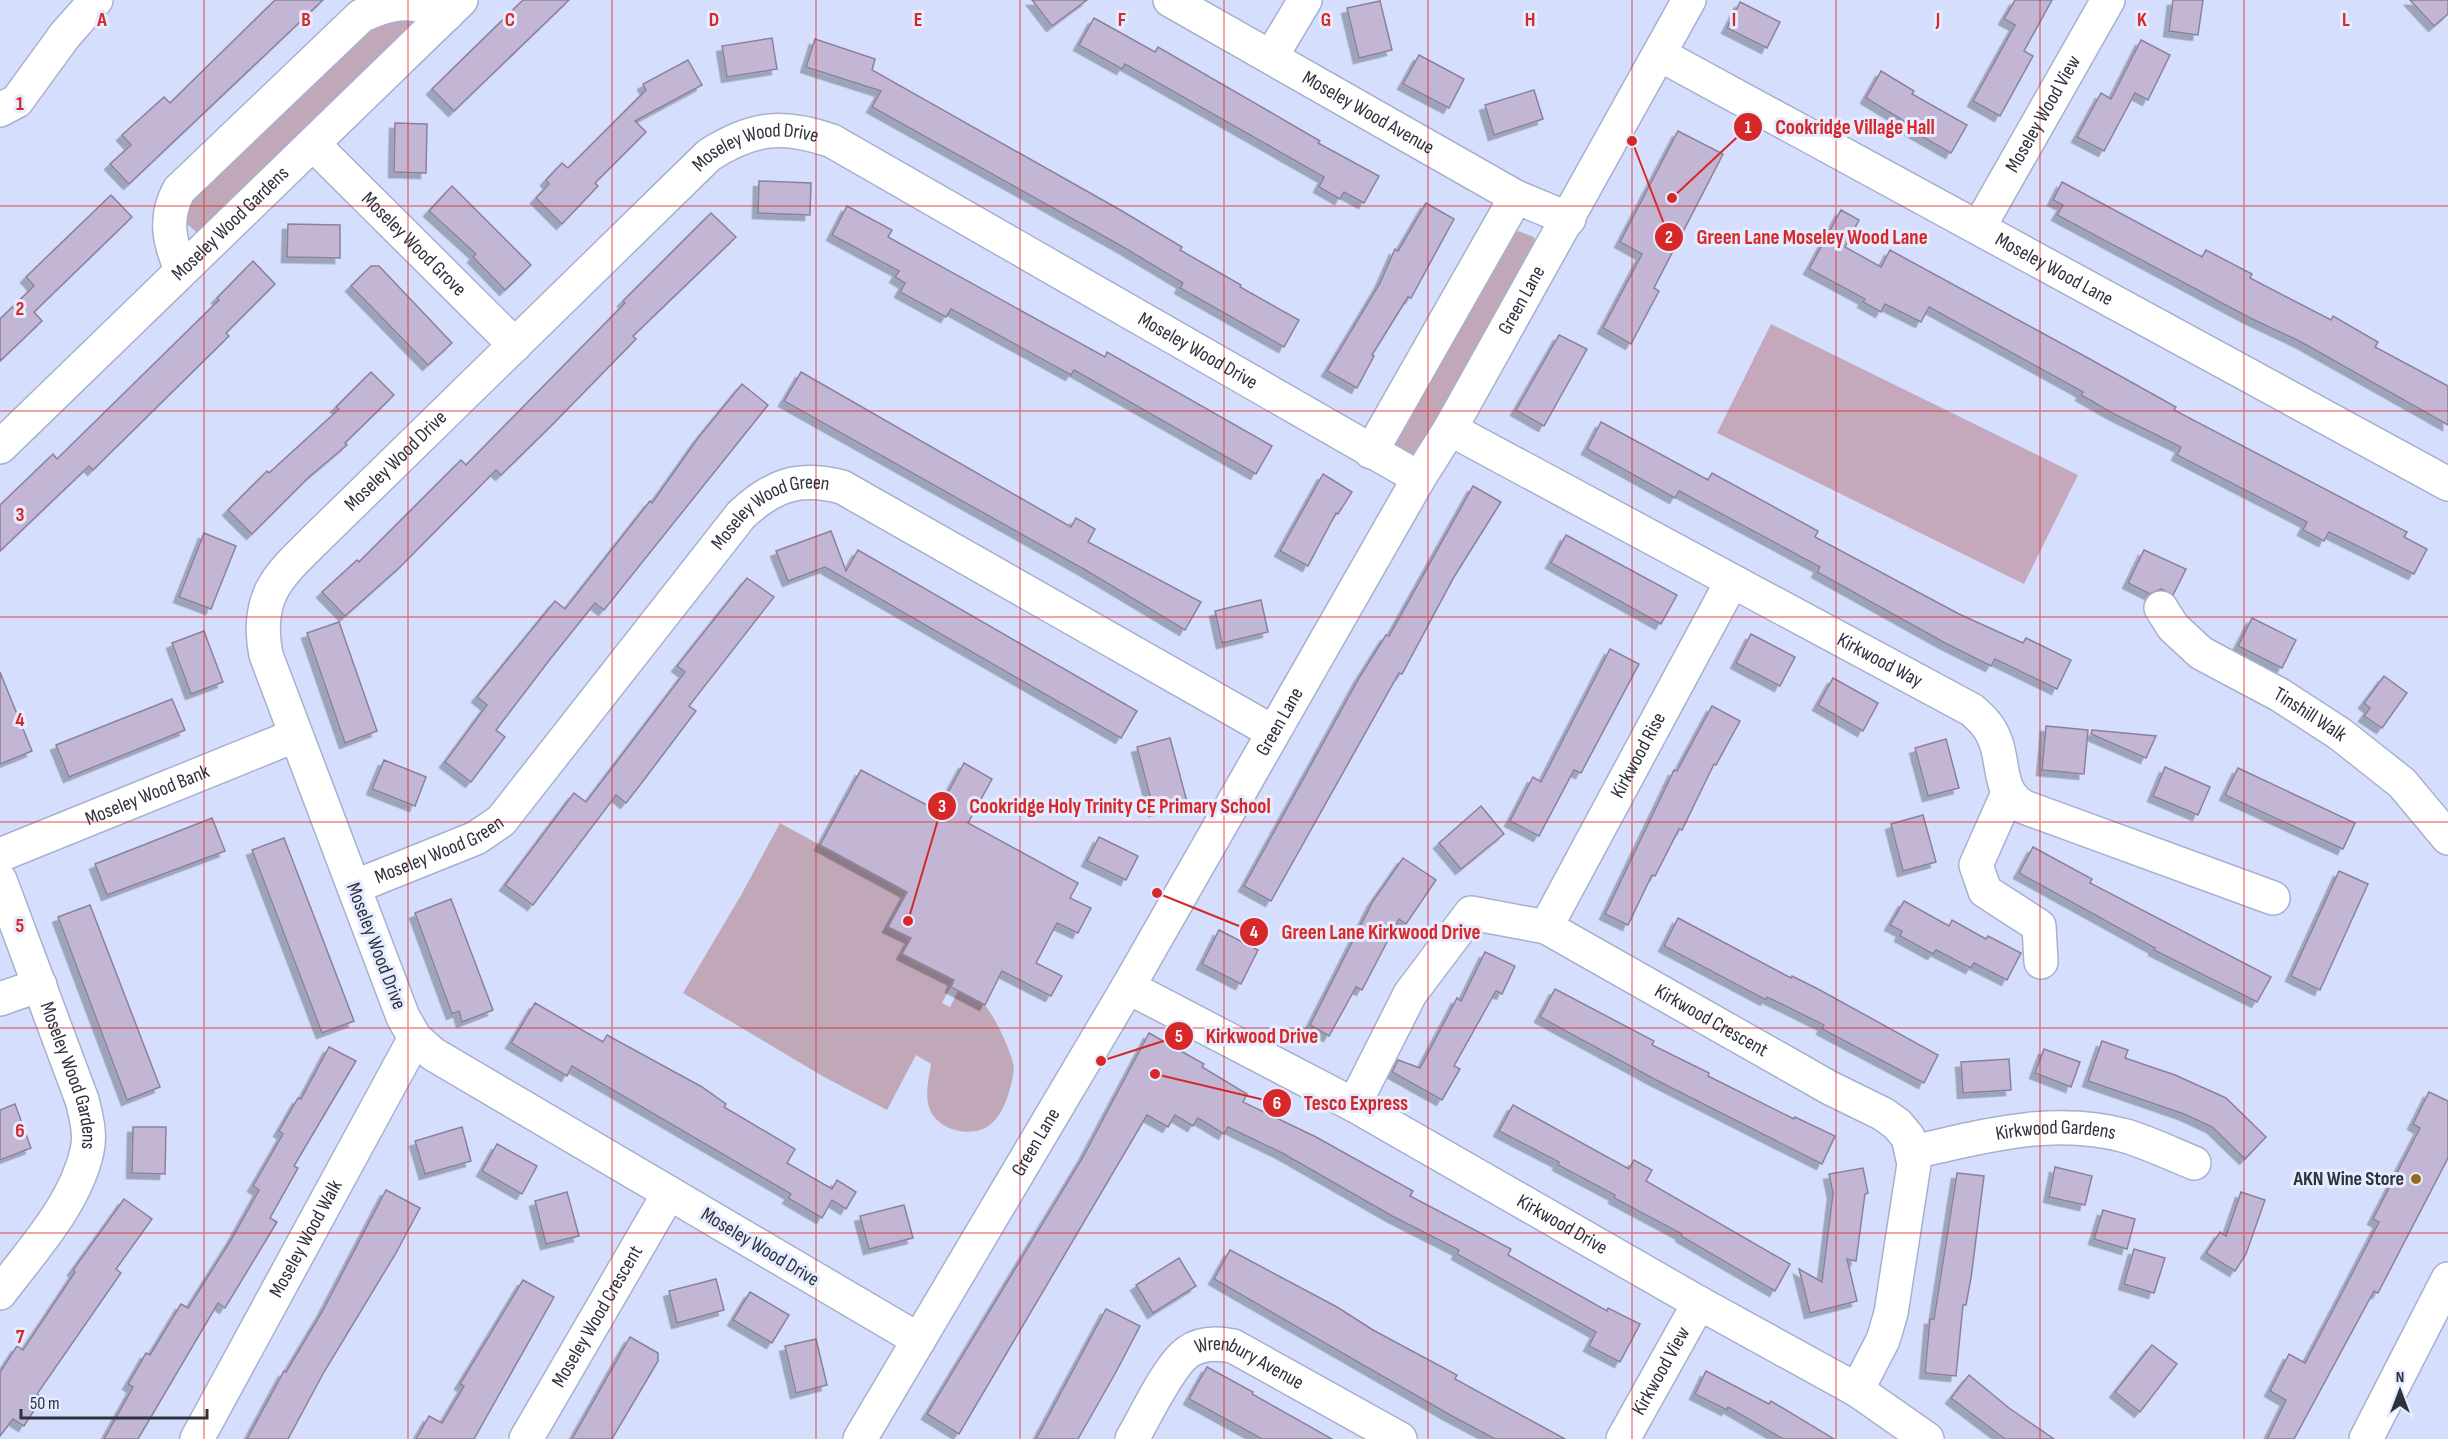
<svg xmlns="http://www.w3.org/2000/svg" width="2448" height="1439" font-family="'Sofia Sans Condensed',sans-serif">
	<style>
		.green { fill: #c1a8b9 }
		.forest { fill: #c5a8bc }
		.building { fill: #c2b6d4; stroke: #8c819c; stroke-width: 1.5; filter: url(#shadow) }
		.lines { fill: none; stroke-linecap: round; stroke-linejoin: round }
		.minor-casing { stroke: #a7b0cd; stroke-width: 36 }
		.minor { stroke: #fff; stroke-width: 33 }
		.grid { fill: none; stroke: #d62828; stroke-width: 1.5; stroke-opacity: 0.55 }
		.poi-dot { fill: #966a18; stroke: #e6ecff; stroke-width: 2 }
		.labels { text-anchor: middle; dominant-baseline: central; stroke-width: 6; stroke-linejoin: round; paint-order: stroke }
		.street-label { font-size: 20px; fill: #2e323d; stroke: #e6ecff }
		.poi-label { font-size: 20px; font-weight: bold; fill: #2e323d; stroke: #e6ecff; text-anchor: end }
		.grid-label { font-size: 20px; text-anchor: middle; font-weight: bold; fill: #d62828; stroke: #e6ecff; stroke-width: 6; stroke-linejoin: round; paint-order: stroke }
		.leader { fill: none; stroke: #d62828; stroke-width: 2 }
		.callout-dot { fill: #d62828; stroke: #e6ecff; stroke-width: 2 }
		.mark-label { font-size: 18px; text-anchor: middle; font-weight: bold; fill: #fff }
		.callout-label { font-size: 21px; text-anchor: middle; font-weight: bold; fill: #d62828; stroke: #e6ecff; stroke-width: 6; stroke-linejoin: round; paint-order: stroke }
	</style>
	<defs>
		<filter id="shadow"><feDropShadow dx="-5.5" dy="5.5" stdDeviation="0" flood-color="#0004"/></filter>
	</defs>
	<rect width="100%" height="100%" fill="#d5dffd"/>
	<!-- green -->
	<g class="green">
		<path d="M421,17l-223,217 -16,-15 6,-18 183,-182z"/>
		<path d="M1518,231l16,6 2,10 -114,201 -10,6 -12,-2 -5,-7v-9l116,-201z"/>
		<path d="M780,823l40,22 92,39 -23,43 22,11 -8,16 62,7 -23,42 8,4 8,-16c8,4 18,8 25,13 10,7 31,53 31,65 -2,16 -8,39 -19,51 -16,20 -55,13 -65,-10 -6,-14 -1,-32 1,-46l-15,-9 -29,55 -63,-33 -141,-84 57,-96z"/>
	</g>
	<!-- forest -->
	<path class="forest" d="M1771,324l307,151 -54,109 -307,-151z"/>
	<!-- building -->
	<g class="building">
		<path d="M275,0h48l-194,184 -19,-20 21,-19 -9,-10 42,-38 6,6z"/>
		<path d="M523,0h46l-115,111 -22,-22z"/>
		<path d="M1032,0h55l-35,26z"/>
		<path d="M2015,0h37l-28,51 9,5 -33,60 -27,-15 42,-76 -11,-6z"/>
		<path d="M2173,0h30l-5,35 -29,-4z"/>
		<path d="M2410,0h38v14l-14,12z"/>
		<path d="M1380,1l12,49 -33,8 -12,-50z"/>
		<path d="M1740,2l40,20 -13,26 -40,-20z"/>
		<path d="M1094,18l61,34 3,-5 162,94 -2,2 61,33 -15,27 -20,-11 -4,7 -21,-12 5,-10 -199,-113 -3,5 -43,-24z"/>
		<path d="M772,38l5,31 -50,8 -5,-31z"/>
		<path d="M815,39l60,20 -3,11 250,141 60,36 -2,3 61,35 -1,2 59,33 -15,27 -104,-59 3,-5 -60,-36 -251,-140 9,-16 -75,-24z"/>
		<path d="M2141,40l29,15 -22,45 -13,-7 -31,58 -27,-14 24,-44 10,6z"/>
		<path d="M1419,55l45,24 -15,29 -46,-24z"/>
		<path d="M688,60l14,25 -67,36 11,11 -51,51 3,3 -36,38 -26,-26 13,-14 -3,-4 16,-17 6,5 78,-78 -3,-6z"/>
		<path d="M1881,71l33,20 -2,3 55,31 -16,28 -44,-25 2,-4 -43,-26z"/>
		<path d="M1534,90l9,29 -49,16 -9,-30z"/>
		<path d="M395,123l32,1 -1,49 -32,-1z"/>
		<path d="M1678,131l45,23 -69,134 5,3 -28,53 -28,-16 39,-74 -22,-12z"/>
		<path d="M759,181l52,2 -1,32 -52,-2z"/>
		<path d="M2062,182l140,75 4,-7 46,24 -2,4 81,42 2,-4 45,26 -3,5 73,39v39l-147,-83 -51,-24 -193,-103 6,-10 -10,-5z"/>
		<path d="M452,186l79,79 -26,25 -32,-33 3,-3 -47,-43z"/>
		<path d="M111,195l21,22 -98,95 8,9 -42,40v-42l34,-33 -8,-9z"/>
		<path d="M1426,203l28,16 -43,79 -3,-1 -36,58 2,1 -17,32 -30,-17 53,-88 15,-34 3,2z"/>
		<path d="M847,206l45,24 -4,7 217,120 2,-5 165,94 -16,28 -182,-104 -3,5 -120,-66 -5,8 -46,-25 5,-9 -10,-6 4,-6 -67,-36z"/>
		<path d="M1841,210l18,10 -14,27 36,20 9,-17 198,108 88,49 -2,3 233,122 -3,5 23,12 -13,25 -85,-42 -5,9 -21,-11 4,-8 -130,-67 4,-8 -67,-33 -33,-19 2,-3 -154,-85 -8,15 -36,-18 -4,8 -18,-10 2,-3 -56,-30z"/>
		<path d="M711,213l25,24 -103,99 3,3 -85,87 -50,49 -5,-5 -96,97 -55,49 -23,-24 35,-32 2,2 102,-102 5,5 159,-162 -2,-2z"/>
		<path d="M288,224l52,1v33l-53,-1z"/>
		<path d="M253,261l22,23 -49,49 3,3 -136,134 -4,-4 -89,85v-46l53,-51 4,5 162,-159 -2,-2z"/>
		<path d="M371,266h8l73,77 -24,22 -77,-79z"/>
		<path d="M1559,335l28,14 -43,77 -28,-16z"/>
		<path d="M371,372l23,23 -49,48 2,2 -38,32 -57,57 -24,-24 39,-39 2,2 70,-64 -3,-2z"/>
		<path d="M801,372l270,155 5,-9 19,11 -7,13 113,60 -16,28 -98,-59 -303,-170z"/>
		<path d="M742,384l26,21 -164,205 -9,-7 -44,55 -55,72 9,7 -34,45 -26,-20 42,-57 -10,-8 78,-96 10,8 85,-108 2,2 46,-65z"/>
		<path d="M1601,422l107,58 4,-7 106,58 -3,6 144,77 64,29 3,-5 45,22 -14,29 -62,-30 -4,7 -46,-23 -128,-71 3,-5 -141,-76 -4,7 -88,-49z"/>
		<path d="M1323,474l29,18 -14,22 -2,-1 -28,53 -28,-15z"/>
		<path d="M1473,486l28,16 -47,75 -52,97 -3,-1 -128,228 -27,-15 115,-208 27,-43 3,1z"/>
		<path d="M831,531l15,40 12,-21 279,161 -16,27 -296,-171 -37,14 -12,-30z"/>
		<path d="M204,533l32,13 -25,63 -32,-12z"/>
		<path d="M1566,535l111,60 -16,29 -110,-61z"/>
		<path d="M2144,550l42,19 -13,26 -12,-6 -11,5 -22,-11z"/>
		<path d="M747,578l27,19 -85,109 7,5 -56,74 -14,18 -10,-8 -83,110 -28,-20 69,-92 12,9 99,-130 -8,-6z"/>
		<path d="M1261,600l7,32 -46,11 -7,-32z"/>
		<path d="M2252,618l44,22 -14,28 -44,-22z"/>
		<path d="M339,622l38,109 -32,12 -38,-110z"/>
		<path d="M204,631l19,51 -32,12 -19,-51z"/>
		<path d="M1751,634l44,23 -15,29 -44,-23z"/>
		<path d="M1610,649l29,15 -58,109 -7,-3 -35,66 -29,-15 23,-44 8,5z"/>
		<path d="M0,672l32,79 -32,13z"/>
		<path d="M2384,676l23,17 -25,35 -18,-12 6,-8 -6,-5z"/>
		<path d="M1833,678l45,25 -15,28 -45,-26z"/>
		<path d="M172,699l13,31 -116,47 -13,-32z"/>
		<path d="M1712,706l28,15 -24,44 -2,-1 -32,66 -3,-1 -24,47 -3,-1 -24,50 -23,-11 69,-144 3,1z"/>
		<path d="M2046,726l42,4 -4,44 -42,-4z"/>
		<path d="M2092,730l64,6 -10,22 -55,-24z"/>
		<path d="M1170,738l17,64 -33,9 -17,-64z"/>
		<path d="M1946,739l13,49 -31,8 -13,-48z"/>
		<path d="M384,760l42,17 -11,29 -43,-17z"/>
		<path d="M964,763l28,16 -24,44 110,60 -8,15 21,10 -13,25 -21,-10 -21,40 26,13 -11,20 -49,-25 -17,34 -34,-18 3,-7 -52,-26 9,-16 -23,-11 19,-35 -87,-47 41,-75 77,41z"/>
		<path d="M2165,767l45,20 -12,28 -45,-19z"/>
		<path d="M2238,768l117,55 -12,26 -118,-54z"/>
		<path d="M1481,806l23,28 -43,35 -22,-26z"/>
		<path d="M1923,815l13,47 -33,9 -12,-47z"/>
		<path d="M212,818l13,33 -118,44 -12,-31z"/>
		<path d="M1099,837l39,19 -12,24 -39,-19z"/>
		<path d="M284,838l70,183 -32,12 -70,-183z"/>
		<path d="M2033,847l59,32 -2,4 181,94 -14,25 -103,-52 1,-2 -136,-75z"/>
		<path d="M1403,858l33,22 -30,44 -7,-5 -37,71 -6,-3 -27,49 -19,-11 63,-124z"/>
		<path d="M2339,871l29,13 -48,106 -29,-14z"/>
		<path d="M451,899l42,111 -31,12 -3,-11 -7,3 -37,-101z"/>
		<path d="M1904,901l45,25 3,-6 34,19 2,-3 33,17 -14,27 -33,-17 -3,5 -35,-18 -3,4 -33,-18 2,-5 -12,-6z"/>
		<path d="M90,905l70,182 -33,13 -69,-183z"/>
		<path d="M1678,918l113,60 1,-2 26,13 120,66 -14,28 -102,-54 2,-4 -57,-28 -1,3 -102,-54z"/>
		<path d="M1219,930l39,20 -17,34 -39,-20z"/>
		<path d="M1485,952l30,14 -13,28 -6,-3 -42,75 6,3 -18,31 -50,-28 6,-12 22,8 37,-70 4,3z"/>
		<path d="M1555,989l99,52 -2,4 57,28 -1,3 86,43 1,-2 40,19 -13,28 -168,-85 -114,-62z"/>
		<path d="M535,1003l68,39 4,-7 95,52 24,17 -2,3 71,42 -8,14 45,26 5,-9 19,12 -10,17 -14,-9 -10,18 -34,-20 3,-4 -219,-128 -5,10 -56,-33z"/>
		<path d="M1149,1033l55,31 -2,3 45,27 -4,8 73,35 97,54 -3,5 101,53 -3,6 99,56 1,-3 32,16 -20,38 -31,-16 7,-14 -139,-78 2,-4 -67,-34 -110,-63 -54,-26 -4,7 -26,-16 -5,8 -18,-11 -7,12 -21,-12 -188,319 -32,-20 156,-257z"/>
		<path d="M2102,1041l26,9 -3,8 50,17 51,23 40,39 -21,22 -33,-32 -28,-13 -96,-33z"/>
		<path d="M329,1047l27,14 -62,105 4,2 -28,50 7,4 -52,86 -7,-5 -80,136h-34l29,-52 -5,-3 18,-31 4,2 31,-51 7,4 43,-68 28,-50 -6,-4 30,-52 -4,-3 19,-33 3,1z"/>
		<path d="M2044,1049l36,13 -9,25 -36,-14z"/>
		<path d="M2009,1059l2,31 -48,3 -2,-31z"/>
		<path d="M2429,1092l19,9v57l-70,135 -4,-2 -80,148h-27l19,-39 -16,-9 19,-37 16,9 37,-70 37,-71 -6,-3 47,-91 -7,-4z"/>
		<path d="M15,1104l16,44 -31,12v-50z"/>
		<path d="M1513,1105l116,64 5,-9 18,10 -6,11 144,83 -15,27 -94,-55 1,-2 -68,-36 1,-3 -57,-30 1,-3 -60,-31z"/>
		<path d="M133,1127h33l-1,47 -33,-1z"/>
		<path d="M462,1127l9,34 -46,13 -10,-33z"/>
		<path d="M497,1144l40,22 -15,28 -40,-23z"/>
		<path d="M2055,1167l37,9 -7,29 -36,-8z"/>
		<path d="M1863,1168l5,25 -3,1 -9,67 -9,-2 10,42 -47,12 -11,-44 23,13 11,-89 -4,-19z"/>
		<path d="M1957,1173l27,3 -13,102 -5,27h-3l-7,71 -31,-3 5,-54h4z"/>
		<path d="M386,1190l34,18 -24,45 -72,119 -36,67h-41l37,-68 2,1 36,-60z"/>
		<path d="M567,1192l12,44 -33,8 -11,-43z"/>
		<path d="M2241,1192l24,8 -19,54 -11,17 -29,-18 14,-21 6,4z"/>
		<path d="M124,1199l28,20 -36,50 5,4 -84,121 5,4 -18,28 -11,-7 -13,17v-64l17,-26 6,4 52,-78 -2,-2z"/>
		<path d="M904,1205l9,33 -44,11 -9,-33z"/>
		<path d="M2103,1210l32,9 -8,30 -33,-10z"/>
		<path d="M2134,1249l31,9 -11,35 -30,-9z"/>
		<path d="M1230,1250l107,57 36,23 84,45 -2,4 110,60h-70l-45,-24 -236,-136z"/>
		<path d="M1179,1258l17,28 -43,27 -17,-28z"/>
		<path d="M716,1279l8,31 -47,13 -8,-32z"/>
		<path d="M523,1280l31,17 -80,142h-58l13,-23 13,7 22,-37 -4,-2z"/>
		<path d="M750,1292l39,23 -17,28 -39,-23z"/>
		<path d="M1106,1309l34,17 -24,46 -38,67h-42z"/>
		<path d="M630,1337l28,16v8l-46,78h-40z"/>
		<path d="M816,1339l11,46 -31,8 -11,-47z"/>
		<path d="M2152,1345l25,19 -37,48 -25,-20z"/>
		<path d="M1207,1367l46,25 -1,2 80,45h-70l-73,-40z"/>
		<path d="M1706,1371l63,33 2,-3 63,38h-51l-55,-32 -1,3 -32,-16z"/>
		<path d="M1969,1375l40,33 45,31h-49l-54,-41z"/>
	</g>
	<g class="lines">
		<defs>
			<g id="minor">
				<path id="s1" d="M1170,0l346,197 53,22"/>
				<path id="s2" d="M1659,54l789,430"/>
				<path d="M1271,57l34,-57"/>
				<path d="M0,110l17,-9 48,-66 31,-35"/>
				<path id="s3" d="M313,144l202,201"/>
				<path id="s4" d="M1979,227l129,-227"/>
				<path d="M181,269c-12,-27 -17,-52 -2,-79l182,-174c34,-16 51,-16 86,-2"/>
				<path id="s5" d="M1450,429l522,281c10,9 18,16 23,30 10,25 2,51 29,67l249,91"/>
				<path id="s6" d="M0,447l461,-447"/>
				<path d="M1371,452l145,-255"/>
				<path id="s7" d="M2161,608l12,19 28,26 79,42 60,39 62,49 46,55"/>
				<path d="M2008,793l-32,72 9,26 54,35 2,36"/>
				<path id="s8" d="M0,855l294,-119"/>
				<path id="s9" d="M0,880l82,220c4,16 9,34 5,51 -12,54 -55,99 -87,142"/>
				<path id="s10" d="M354,887l122,-49 25,-17 240,-306c32,-30 58,-39 101,-28l431,245"/>
				<path id="s11" d="M1546,927l185,-344"/>
				<path id="s12" d="M1128,987l226,118 345,198 158,87 70,49"/>
				<path d="M0,999l40,-14"/>
				<path id="s13" d="M1354,1105l56,-111 61,-81 75,14 284,161 53,26 14,10 11,13 6,27 -23,149 -8,27 -26,50"/>
				<path id="s14" d="M1914,1152c69,-16 141,-36 212,-16 23,7 46,18 68,27"/>
				<path id="s15" d="M919,1340l-486,-286 -18,-16 -12,-21 -137,-362c-12,-62 15,-81 55,-121l388,-379c44,-28 74,-31 123,-14l587,337"/>
				<path id="s16" d="M197,1439l218,-401"/>
				<path id="s17" d="M526,1439l143,-246"/>
				<path id="s18" d="M860,1439l268,-452 291,-509 31,-49 239,-429"/>
				<path id="s19" d="M1132,1439c13,-22 37,-74 56,-87 14,-10 30,-9 45,-6l167,93"/>
				<path id="s20" d="M1623,1439l76,-136"/>
				<path d="M2366,1439l82,-160"/>
			</g>
		</defs>
		<!-- minor casing -->
		<use href="#minor" class="minor-casing"/>
		<!-- minor -->
		<use href="#minor" class="minor"/>
	</g>
	<!-- grid -->
	<path class="grid" d="M204,0v1439M408,0v1439M612,0v1439M816,0v1439M1020,0v1439M1224,0v1439M1428,0v1439M1632,0v1439M1836,0v1439M2040,0v1439M2244,0v1439M0,206h2448M0,411h2448M0,617h2448M0,822h2448M0,1028h2448M0,1233h2448"/>
	<!-- markers -->
	<circle class="poi-dot" cx="2416" cy="1179" r="6"/>
	<g class="labels">
		<!-- street labels -->
		<g class="street-label">
			<text stroke="none"><textPath href="#s1" startOffset="228">Moseley Wood Avenue</textPath></text>
			<text stroke="none"><textPath href="#s4" startOffset="130">Moseley Wood View</textPath></text>
			<text stroke="none"><textPath href="#s15" startOffset="1731">Moseley Wood Drive</textPath></text>
			<text stroke="none"><textPath href="#s6" startOffset="321">Moseley Wood Gardens</textPath></text>
			<text stroke="none"><textPath href="#s3" startOffset="142">Moseley Wood Grove</textPath></text>
			<text stroke="none"><textPath href="#s2" startOffset="450">Moseley Wood Lane</textPath></text>
			<text stroke="none"><textPath href="#s18" startOffset="1317">Green Lane</textPath></text>
			<text stroke="none"><textPath href="#s15" startOffset="2234">Moseley Wood Drive</textPath></text>
			<text stroke="none"><textPath href="#s15" startOffset="1245">Moseley Wood Drive</textPath></text>
			<text stroke="none"><textPath href="#s10" startOffset="579">Moseley Wood Green</textPath></text>
			<text stroke="none"><textPath href="#s5" startOffset="488">Kirkwood Way</textPath></text>
			<text stroke="none"><textPath href="#s7" startOffset="186">Tinshill Walk</textPath></text>
			<text stroke="none"><textPath href="#s18" startOffset="831">Green Lane</textPath></text>
			<text stroke="none"><textPath href="#s11" startOffset="195">Kirkwood Rise</textPath></text>
			<text stroke="none"><textPath href="#s8" startOffset="159">Moseley Wood Bank</textPath></text>
			<text stroke="none"><textPath href="#s10" startOffset="93">Moseley Wood Green</textPath></text>
			<text transform="translate(376 946) rotate(69)">Moseley Wood Drive</text>
			<text stroke="none"><textPath href="#s13" startOffset="492">Kirkwood Crescent</textPath></text>
			<text stroke="none"><textPath href="#s9" startOffset="208">Moseley Wood Gardens</textPath></text>
			<text stroke="none"><textPath href="#s14" startOffset="144">Kirkwood Gardens</textPath></text>
			<text stroke="none"><textPath href="#s18" startOffset="345">Green Lane</textPath></text>
			<text stroke="none"><textPath href="#s12" startOffset="495">Kirkwood Drive</textPath></text>
			<text stroke="none"><textPath href="#s16" startOffset="228">Moseley Wood Walk</textPath></text>
			<text transform="translate(760 1247) rotate(31)">Moseley Wood Drive</text>
			<text stroke="none"><textPath href="#s17" startOffset="142">Moseley Wood Crescent</textPath></text>
			<text stroke="none"><textPath href="#s19" startOffset="171">Wrenbury Avenue</textPath></text>
			<text stroke="none"><textPath href="#s20" startOffset="78">Kirkwood View</textPath></text>
		</g>
		<!-- poi labels -->
		<g class="poi-label">
			<text x="2404" y="1179">AKN Wine Store</text>
		</g>
	</g>
	<g class="grid-label">
		<text x="102" y="26">A</text>
		<text x="306" y="26">B</text>
		<text x="510" y="26">C</text>
		<text x="714" y="26">D</text>
		<text x="918" y="26">E</text>
		<text x="1122" y="26">F</text>
		<text x="1326" y="26">G</text>
		<text x="1530" y="26">H</text>
		<text x="1734" y="26">I</text>
		<text x="1938" y="26">J</text>
		<text x="2142" y="26">K</text>
		<text x="2346" y="26">L</text>
		<text x="20" y="110">1</text>
		<text x="20" y="315">2</text>
		<text x="20" y="521">3</text>
		<text x="20" y="726">4</text>
		<text x="20" y="932">5</text>
		<text x="20" y="1137">6</text>
		<text x="20" y="1343">7</text>
	</g>
	<!-- callouts -->
	<path class="leader" d="M1672 198L1748 127M1632 141L1669 237M908 921L942 806M1157 893L1254 932M1101 1061L1179 1036M1155 1074L1277 1103"/>
	<g class="callout-dot">
		<circle cx="1672" cy="198" r="6"/>
		<circle cx="1632" cy="141" r="6"/>
		<circle cx="908" cy="921" r="6"/>
		<circle cx="1157" cy="893" r="6"/>
		<circle cx="1101" cy="1061" r="6"/>
		<circle cx="1155" cy="1074" r="6"/>
		<circle cx="1748" cy="127" r="15"/>
		<circle cx="1669" cy="237" r="15"/>
		<circle cx="942" cy="806" r="15"/>
		<circle cx="1254" cy="932" r="15"/>
		<circle cx="1179" cy="1036" r="15"/>
		<circle cx="1277" cy="1103" r="15"/>
	</g>
	<g class="mark-label">
		<text x="1748" y="133">1</text>
		<text x="1669" y="243">2</text>
		<text x="942" y="812">3</text>
		<text x="1254" y="938">4</text>
		<text x="1179" y="1042">5</text>
		<text x="1277" y="1109">6</text>
	</g>
	<g class="callout-label">
		<text x="1855" y="134">Cookridge Village Hall</text>
		<text x="1812" y="244">Green Lane Moseley Wood Lane</text>
		<text x="1120" y="813">Cookridge Holy Trinity CE Primary School</text>
		<text x="1381" y="939">Green Lane Kirkwood Drive</text>
		<text x="1262" y="1043">Kirkwood Drive</text>
		<text x="1356" y="1110">Tesco Express</text>
	</g>
	<!-- north arrow -->
	<g transform="translate(2400 1391)" stroke="#e6ecff" stroke-width="4.5" paint-order="stroke">
	<path d="M0-4.5L10 22L0 15L-10 22Z" fill="#2e323d"/>
	<text y="-9" font-size="16" font-weight="bold" text-anchor="middle" fill="#2e323d">N</text>
	</g>
	<!-- scale -->
	<path d="M21 1409v9h186v-9" fill="none" stroke="#2e323d" stroke-width="3"/>
	<text x="30" y="1409" font-size="18" fill="#2e323d" stroke="#e6ecff" stroke-width="4.5" paint-order="stroke">50 m</text>
</svg>
